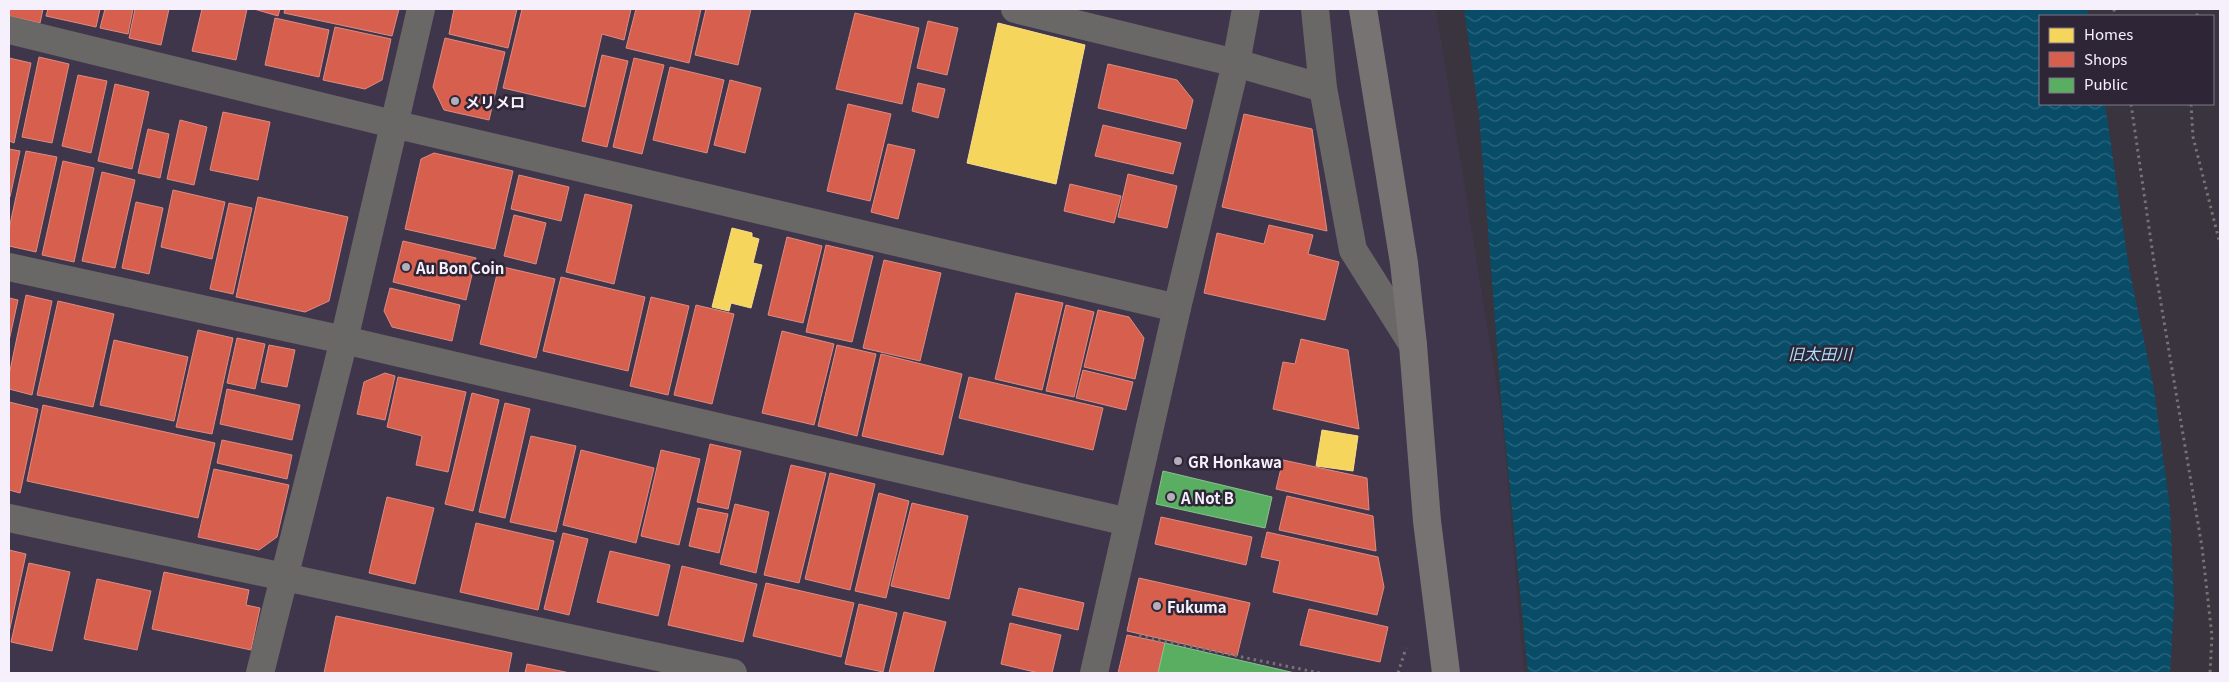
<svg xmlns="http://www.w3.org/2000/svg" width="2229" height="682" font-family="Georgia,'Noto Sans JP',serif">
	<style>
		.built { fill: #40364c }
		.water { fill: url(#water-waves) }
		.homes { fill: #f6d55c; stroke: #f6dd8c }
		.shops { fill: #d6604d; stroke: #df8b82 }
		.public { fill: #5aae61; stroke: #88c290 }
		.lines { fill: none; stroke-linecap: round; stroke-linejoin: round }
		.path { stroke: #767375; stroke-width: 3; stroke-dasharray: 2.5 4; stroke-linecap: butt }
		.street { stroke: #6a6767; stroke-width: 28 }
		.secondary { stroke: #767372; stroke-width: 28 }
		.poi-dot { fill: #b3aeba; stroke: #2e2637; stroke-width: 2 }
		.labels { text-anchor: middle; dominant-baseline: central; stroke-width: 5; stroke-linejoin: round; paint-order: stroke }
		.poi-label { font-size: 15px; font-weight: bold; fill: #f5f0fc; stroke: #2e2637; text-anchor: start }
		.water-label { font-size: 16px; font-style: italic; fill: #acdffc; stroke: #2e2637 }
	</style>
	<defs>
		<pattern id="water-waves" width="16" height="10" patternUnits="userSpaceOnUse" patternTransform="scale(1.25)"><rect width="16" height="10" fill="#094c67"/><path d="M0 5q4-4 8 0t8 0" fill="none" stroke="#2d667e"/></pattern>
	</defs>
	<rect width="100%" height="100%" fill="#39343e"/>
	<!-- built -->
	<path class="built" d="M9,9h1427l66,409 22,255h-1515z"/>
	<!-- water -->
	<path class="water" d="M1464,9h623l2,7h-49v88h65l24,164 25,121 16,120 4,95 -4,69h-642l-27,-275 -22,-284z"/>
	<!-- homes -->
	<g class="homes">
		<path d="M998,23l87,22 -29,139 -89,-21z"/>
		<path d="M732,228l20,5v4l7,2 -6,24 9,2 -11,43 -20,-5 -2,8 -17,-4z"/>
		<path d="M1322,430l36,6 -5,35 -37,-5z"/>
	</g>
	<!-- shops -->
	<g class="shops">
		<path d="M9,9h34l-3,14 -31,-7z"/>
		<path d="M48,9h52l-4,18 -50,-11z"/>
		<path d="M105,9h28l-5,25 -28,-6z"/>
		<path d="M135,9h34l-8,36 -32,-7z"/>
		<path d="M202,9h45l-11,51 -44,-9z"/>
		<path d="M254,9h26l-2,7z"/>
		<path d="M285,9h114l-7,27 -108,-23z"/>
		<path d="M454,9h63l-9,39 -59,-14z"/>
		<path d="M522,9h109l-7,31 -22,-6 -17,73 -82,-19z"/>
		<path d="M636,9h65l-12,54 -63,-15z"/>
		<path d="M706,9h45l-13,56 -43,-10z"/>
		<path d="M855,13l64,15 -17,76 -66,-15z"/>
		<path d="M275,18l54,12 -10,47 -54,-12z"/>
		<path d="M928,21l30,7 -11,47 -30,-7z"/>
		<path d="M335,27l56,12 -9,41 -17,9 -42,-9z"/>
		<path d="M445,38l60,14 -16,68 -45,-10 -11,-23z"/>
		<path d="M602,55l26,6 -21,86 -25,-6z"/>
		<path d="M39,57l30,7 -17,79 -30,-6z"/>
		<path d="M9,58l22,5 -17,80 -5,-2z"/>
		<path d="M634,58l30,7 -22,89 -29,-7z"/>
		<path d="M1108,64l69,16 16,20 -7,29 -88,-21z"/>
		<path d="M670,67l54,13 -17,73 -54,-13z"/>
		<path d="M78,75l29,6 -16,72 -29,-7z"/>
		<path d="M730,80l31,8 -16,65 -31,-8z"/>
		<path d="M918,83l27,6 -7,29 -26,-7z"/>
		<path d="M115,84l34,8 -17,77 -34,-8z"/>
		<path d="M848,104l43,10 -21,87 -43,-10z"/>
		<path d="M223,112l47,10 -12,58 -48,-10z"/>
		<path d="M1244,114l68,15 15,102 -105,-24z"/>
		<path d="M180,120l27,7 -13,58 -27,-6z"/>
		<path d="M1103,125l78,18 -8,31 -78,-18z"/>
		<path d="M148,129l21,5 -9,44 -22,-5z"/>
		<path d="M888,144l27,6 -17,69 -27,-7z"/>
		<path d="M9,149l11,2 -10,46h-1z"/>
		<path d="M26,151l31,6 -21,95 -27,-6v-17z"/>
		<path d="M434,153l79,18 -18,78 -90,-20 16,-70z"/>
		<path d="M63,161l31,7 -20,94 -32,-7z"/>
		<path d="M102,172l33,8 -20,88 -33,-7z"/>
		<path d="M1128,174l49,12 -10,42 -49,-11z"/>
		<path d="M519,175l50,12 -8,34 -50,-12z"/>
		<path d="M1070,184l51,12 -7,27 -50,-12z"/>
		<path d="M173,190l52,12 -13,57 -51,-12z"/>
		<path d="M585,194l47,11 -18,79 -48,-12z"/>
		<path d="M258,197l90,20 -19,84 -24,11 -69,-15z"/>
		<path d="M136,202l27,6 -14,66 -27,-6z"/>
		<path d="M229,203l23,5 -19,86 -23,-5z"/>
		<path d="M514,215l32,8 -10,41 -32,-8z"/>
		<path d="M1269,225l44,10 -5,19 31,8 -14,58 -121,-27 13,-60 47,11z"/>
		<path d="M787,237l35,9 -19,77 -35,-8z"/>
		<path d="M403,241l73,17 -10,42 -73,-18z"/>
		<path d="M826,245l47,11 -21,86 -46,-10z"/>
		<path d="M884,260l57,13 -21,88 -57,-13z"/>
		<path d="M499,266l56,13 -19,79 -56,-14z"/>
		<path d="M561,277l84,20 -17,74 -85,-20z"/>
		<path d="M390,288l70,17 -8,36 -60,-14 -8,-16z"/>
		<path d="M1016,293l47,10 -21,87 -47,-11z"/>
		<path d="M26,295l26,6 -20,94 -23,-6v-14z"/>
		<path d="M651,297l38,9 -21,89 -38,-9z"/>
		<path d="M9,298l9,2 -9,41z"/>
		<path d="M58,301l56,13 -21,93 -56,-12z"/>
		<path d="M696,305l38,9 -22,90 -38,-9z"/>
		<path d="M1066,305l28,7 -20,85 -28,-6z"/>
		<path d="M1098,310l31,7 15,21 -9,41 -51,-12z"/>
		<path d="M198,330l35,8 -21,96 -36,-7z"/>
		<path d="M782,331l52,13 -20,81 -52,-12z"/>
		<path d="M237,338l28,6 -10,45 -28,-6z"/>
		<path d="M1301,339l47,11 11,79 -86,-20 10,-47 12,2z"/>
		<path d="M114,340l74,17 -14,64 -74,-16z"/>
		<path d="M269,345l26,5 -8,37 -26,-5z"/>
		<path d="M837,345l39,9 -19,82 -39,-10z"/>
		<path d="M881,354l81,20 -19,81 -81,-19z"/>
		<path d="M1083,370l50,12 -7,28 -50,-12z"/>
		<path d="M385,373l10,3 -10,44 -28,-6 7,-32z"/>
		<path d="M398,377l68,15 -18,80 -32,-7 6,-29 -35,-9z"/>
		<path d="M969,377l134,31 -10,42 -134,-32z"/>
		<path d="M227,389l73,16 -8,35 -72,-16z"/>
		<path d="M472,393l27,7 -26,111 -28,-7z"/>
		<path d="M9,402l29,7 -18,84 -11,-3z"/>
		<path d="M505,403l25,6 -25,109 -26,-6z"/>
		<path d="M43,405l172,38 -17,75 -171,-37z"/>
		<path d="M531,436l45,10 -20,86 -46,-10z"/>
		<path d="M222,440l70,15 -5,24 -70,-16z"/>
		<path d="M710,444l31,7 -13,58 -31,-7z"/>
		<path d="M581,450l73,18 -18,75 -73,-18z"/>
		<path d="M661,450l39,9 -21,86 -38,-9z"/>
		<path d="M1283,460l84,18 2,32 -93,-21z"/>
		<path d="M791,465l35,8 -27,110 -35,-8z"/>
		<path d="M214,469l75,16 -12,52 -18,13 -61,-13z"/>
		<path d="M830,473l45,11 -25,106 -45,-11z"/>
		<path d="M879,493l30,8 -23,97 -31,-7z"/>
		<path d="M1287,496l86,20 3,35 -97,-21z"/>
		<path d="M387,497l47,11 -19,76 -46,-11z"/>
		<path d="M912,503l56,13 -19,83 -58,-13z"/>
		<path d="M735,504l34,8 -13,61 -36,-9z"/>
		<path d="M698,508l30,6 -9,39 -30,-7z"/>
		<path d="M1161,517l91,20 -6,28 -91,-21z"/>
		<path d="M476,523l78,18 -16,69 -78,-18z"/>
		<path d="M1267,532l111,25 6,30 -7,28 -104,-23 7,-31 -19,-4z"/>
		<path d="M563,533l25,6 -19,76 -25,-6z"/>
		<path d="M9,550l17,4 -17,79z"/>
		<path d="M610,551l60,14 -12,51 -61,-14z"/>
		<path d="M29,563l41,9 -18,79 -41,-9z"/>
		<path d="M682,566l75,18 -14,58 -75,-17z"/>
		<path d="M164,572l85,18 -3,15 14,3 -9,42 -99,-21z"/>
		<path d="M1139,578l111,25 -13,53 -110,-25z"/>
		<path d="M97,579l54,12 -14,59 -53,-11z"/>
		<path d="M766,583l88,20 -13,54 -88,-21z"/>
		<path d="M1019,588l65,15 -6,27 -66,-15z"/>
		<path d="M859,604l38,9 -14,59 -38,-8z"/>
		<path d="M1309,609l79,18 -8,35 -80,-17z"/>
		<path d="M904,612l42,10 -13,51h-44z"/>
		<path d="M336,616l176,37 -4,20h-184z"/>
		<path d="M1010,623l51,12 -9,38h-13l-38,-9z"/>
		<path d="M1127,635l38,8 -7,30h-40z"/>
		<path d="M527,664l43,9h-45z"/>
	</g>
	<!-- public -->
	<g class="public">
		<path d="M1163,471l109,26 -7,31 -109,-24z"/>
		<path d="M1165,643l130,30h-137z"/>
	</g>
	<g class="lines">
		<!-- path -->
		<g class="path">
			<path d="M2114,9l1,7"/>
			<path d="M2197,16l1,-7"/>
			<path d="M2131,104l23,158 48,285 10,89 -2,37"/>
			<path d="M2191,104l2,33 27,107"/>
			<path d="M1139,636l181,37"/>
			<path d="M1398,673l8,-25"/>
		</g>
		<!-- street -->
		<g class="street">
			<path d="M1015,9l221,54 87,25"/>
			<path d="M1315,9l8,79 30,162 60,95"/>
			<path d="M9,30l384,94 784,184"/>
			<path d="M9,267l335,73 784,182"/>
			<path d="M9,518l724,155"/>
			<path d="M260,673l84,-333 77,-331"/>
			<path d="M1094,673l83,-365 59,-245 10,-54"/>
		</g>
		<!-- secondary -->
		<path class="secondary" d="M1363,9l41,254 9,82 14,176 19,152"/>
	</g>
	<!-- markers -->
	<g class="poi-dot">
		<circle cx="455" cy="101" r="5"/>
		<circle cx="406" cy="267" r="5"/>
		<circle cx="1178" cy="461" r="5"/>
		<circle cx="1171" cy="497" r="5"/>
		<circle cx="1157" cy="606" r="5"/>
	</g>
	<g class="labels">
		<!-- poi labels -->
		<g class="poi-label">
			<text x="465" y="101">メリメロ</text>
			<text x="416" y="267">Au Bon Coin</text>
			<text x="1188" y="461">GR Honkawa</text>
			<text x="1181" y="497">A Not B</text>
			<text x="1167" y="606">Fukuma</text>
		</g>
		<!-- water labels -->
		<g class="water-label">
			<text x="1820" y="353">旧太田川</text>
		</g>
	</g>
	<!-- border -->
	<rect width="2229" height="682" fill="none" stroke="#f5f0fc" stroke-width="20"/>
	<!-- legend -->
	<rect x="2039" y="15" width="175" height="90" fill="#2e2637" stroke="#7e7786"/>
	<rect x="2049" y="28" width="25" height="15" fill="#f6d55c" stroke="#7e7786"/>
	<text x="2084" y="40" font-size="15" fill="#f5f0fc">Homes</text>
	<rect x="2049" y="52" width="25" height="15" fill="#d6604d" stroke="#7e7786"/>
	<text x="2084" y="65" font-size="15" fill="#f5f0fc">Shops</text>
	<rect x="2049" y="78" width="25" height="15" fill="#5aae61" stroke="#7e7786"/>
	<text x="2084" y="90" font-size="15" fill="#f5f0fc">Public</text>
</svg>
